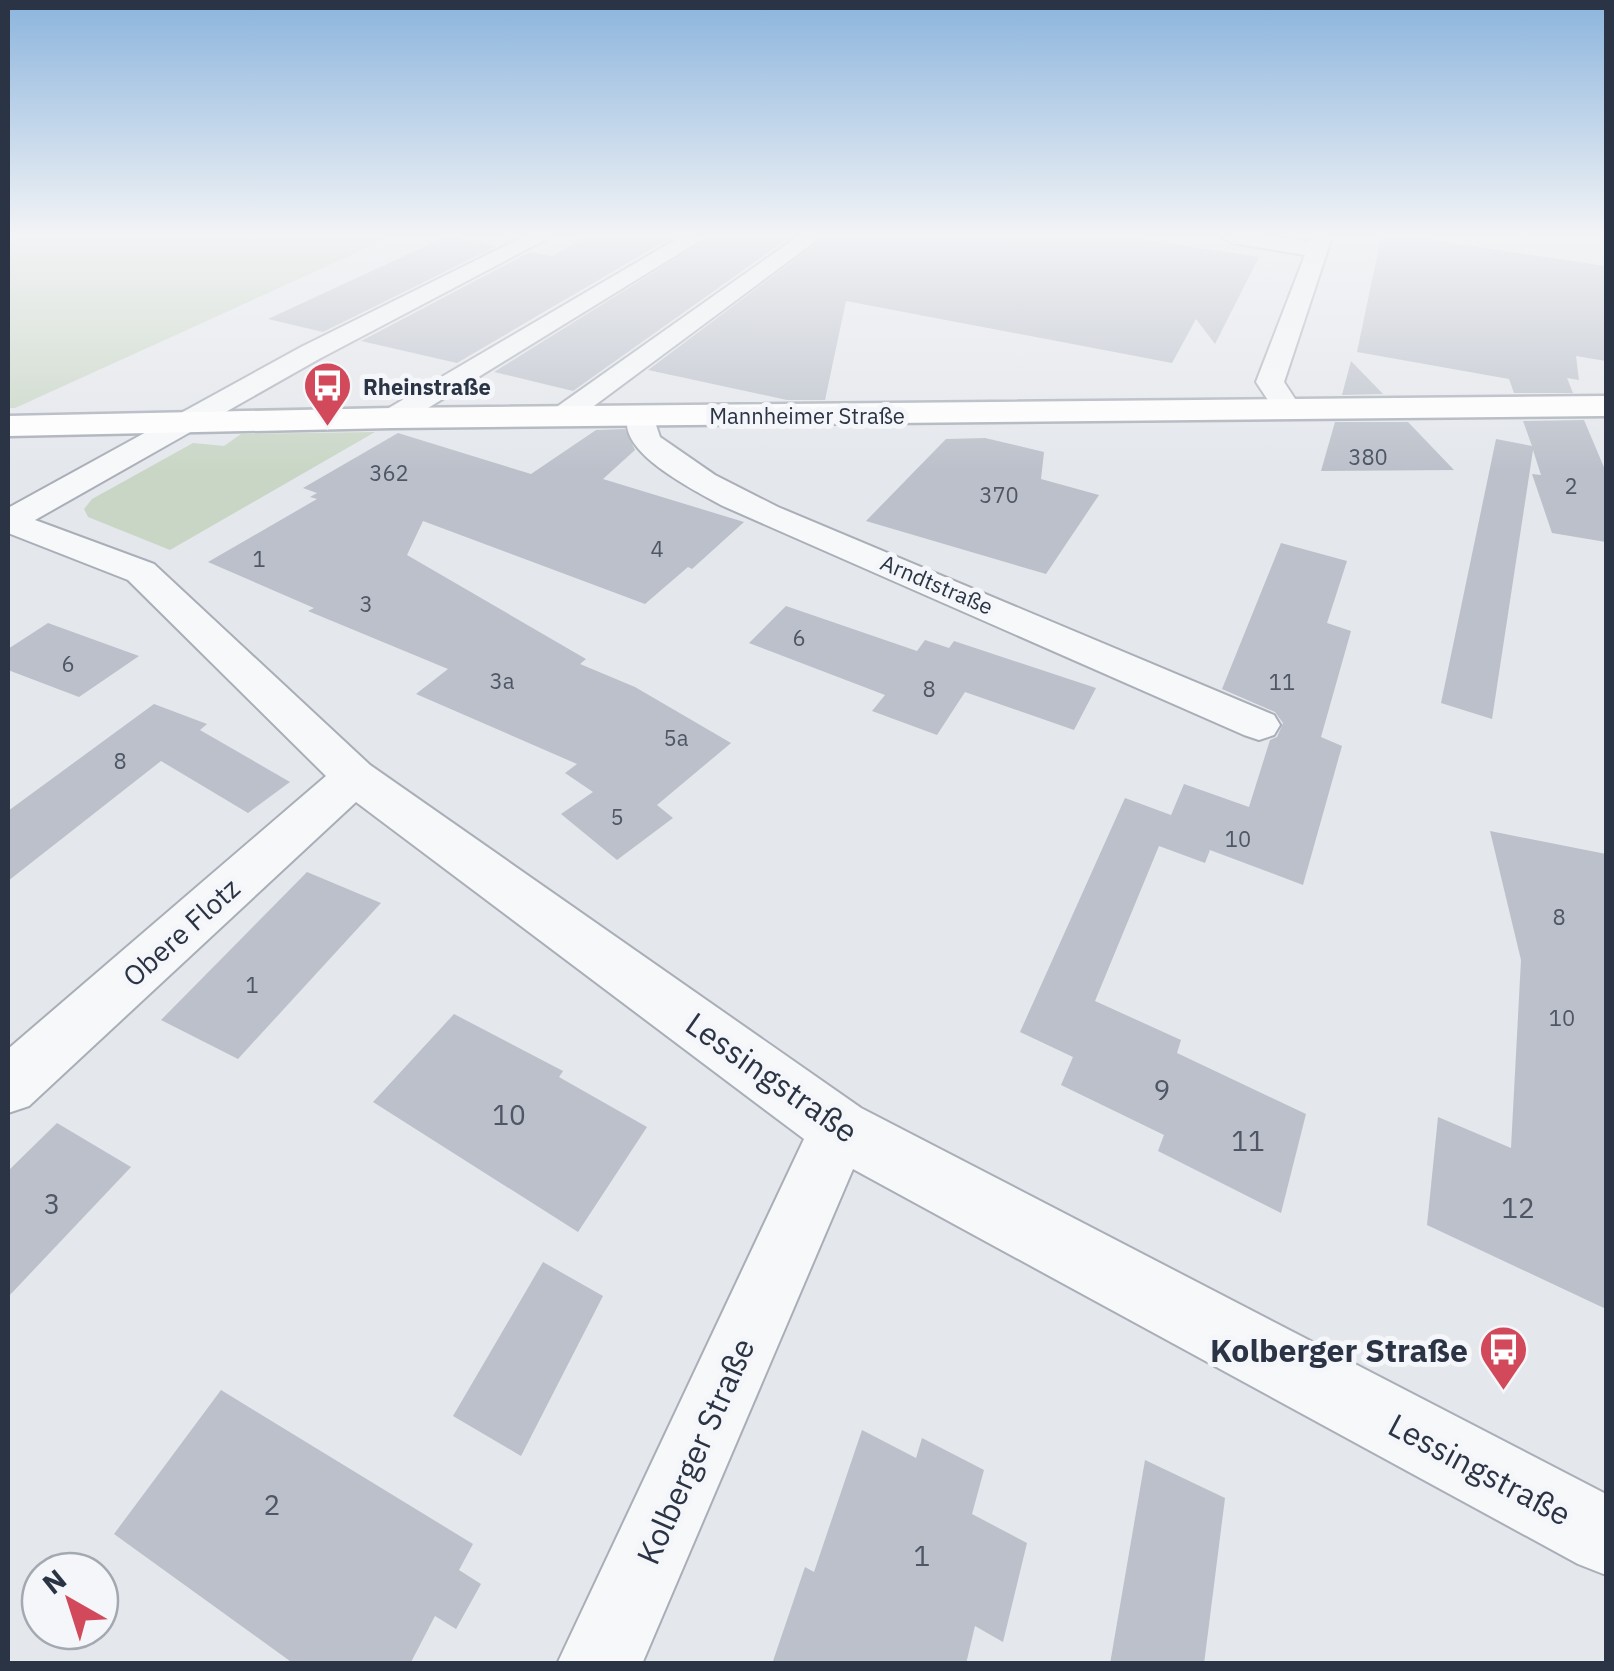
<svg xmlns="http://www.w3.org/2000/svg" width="1614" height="1671" font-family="'IBM Plex Sans',sans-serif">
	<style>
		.green { fill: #c9d6c5 }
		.building { fill: #bbc0ca }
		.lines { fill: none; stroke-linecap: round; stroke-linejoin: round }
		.street-casing { stroke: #a9aeb7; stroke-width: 4 }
		.secondary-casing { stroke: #a9aeb7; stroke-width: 5 }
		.street { fill: #f7f8fa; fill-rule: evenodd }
		.secondary { fill: #fff; fill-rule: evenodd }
		.labels { text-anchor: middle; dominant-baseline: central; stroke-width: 10; stroke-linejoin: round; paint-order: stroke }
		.far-poi-label { font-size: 22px; font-weight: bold; fill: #2b3445; stroke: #f4f6f9; text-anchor: start }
		.far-street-label { font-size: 22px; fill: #2b3445; stroke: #f4f6f9 }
		.number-label { font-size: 22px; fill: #4f5766 }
		.street-label { font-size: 28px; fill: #2b3445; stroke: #f4f6f9 }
		.near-number-label { font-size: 28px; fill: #4f5766 }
		.near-street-label { font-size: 32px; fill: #2b3445; stroke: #f4f6f9 }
		.near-poi-label { font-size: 32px; font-weight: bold; fill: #2b3445; stroke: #f4f6f9; text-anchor: end }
	</style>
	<rect width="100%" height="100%" fill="#e4e7ec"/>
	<!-- green -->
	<g class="green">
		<path d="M8,237h383l-376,171h-7z"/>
		<path d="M375,432l-205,118 -82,-33 -4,-8 8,-10 101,-56 31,3 17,-12z"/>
	</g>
	<!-- building -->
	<g class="building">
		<path d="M445,237l52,9 -174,86 -55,-13z"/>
		<path d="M586,237h86l-215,126 -96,-22 169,-89 22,4z"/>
		<path d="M710,237h80l-217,154 -79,-19z"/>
		<path d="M825,237h301l133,20 -44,87 -19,-25 -24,44 -326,-62 -21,99h-38l-139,-30z"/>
		<path d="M1381,237h32l193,29v95l-30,-5 3,24 -12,-2 6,15h-59l-5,-14 -152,-27z"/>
		<path d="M1351,361l32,33 -41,1z"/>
		<path d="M1584,420l22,52v70l-54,-9 -20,-59 9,1 -8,-25 -41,269 -51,-16 55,-264 36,7 -9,-25z"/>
		<path d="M1335,422h73l46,48 -133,1z"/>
		<path d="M625,429l10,21 -32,29 141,43 -52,47 -4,-2 -43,37 -222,-83 -16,34 179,104 -6,5 55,23 96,56 -74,62 16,13 -56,42 -56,-46 32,-22 -28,-19 12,-9 -161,-70 32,-25 -140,-58 6,-3 -106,-46 109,-63 -7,-2 7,-4 -14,-5 95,-55 133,41 65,-44z"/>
		<path d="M985,438l59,14 -3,27 58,16 -53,79 -180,-53 80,-82z"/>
		<path d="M1281,543l66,18 -20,62 24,8 -30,106 21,9 -39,139 -93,-35 -5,13 -46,-17 -64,155 86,39 -4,13 129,61 -25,99 -123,-62 6,-16 -103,-50 12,-28 -53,-25 105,-234 46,17 -2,5 15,-36 65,23 21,-67 7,-3 6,-14 -8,-11 -53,-23z"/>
		<path d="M786,606l131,45 8,-11 24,8 5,-7 142,47 -22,42 -109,-38 -28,43 -65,-24 13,-16 -136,-52z"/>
		<path d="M48,623l91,33 -60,41 -71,-27v-21z"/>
		<path d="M154,704l53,20 -7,6 90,52 -42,31 -87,-52 -153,120v-70z"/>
		<path d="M1490,831l116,23v455l-179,-84 11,-108 73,31 10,-188z"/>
		<path d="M307,872l74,31 -143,156 -77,-39z"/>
		<path d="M454,1014l109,57 -4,6 88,50 -69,105 -205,-130z"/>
		<path d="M57,1123l74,44 -123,130v-126z"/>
		<path d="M543,1262l60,34 -82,160 -68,-40z"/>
		<path d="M221,1390l252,154 -14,26 22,14 -25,45 -21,-13 -25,48h-116l-180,-130z"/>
		<path d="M862,1430l54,28 6,-20 62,32 -12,44 55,29 -24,99 -28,-16 -9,38h-194l33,-97 9,5z"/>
		<path d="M1145,1460l80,38 -21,166h-94z"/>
	</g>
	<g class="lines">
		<defs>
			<g id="street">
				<path d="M523,237h27l-231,122 -284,161 119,44 216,201 491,343 745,386v81l-28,-11 -725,-395 -211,495h-85l247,-525 -448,-337 -327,304 -21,7v-64l318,-273 -198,-196 -120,-47v-25l293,-161z"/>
				<path d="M680,237h26l-304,187h-20l-5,-6 5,-6z"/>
				<path d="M797,237h24l-250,186h-20l-4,-6 4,-6z"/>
				<path d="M1222,237h54l33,5 2,-5h21l-48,145 19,29 -4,6h-20l-23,-35 49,-127 -73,-12z"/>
				<path d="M641,407l10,3 9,27 55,38 63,32 496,208 6,10 -6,10 -15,5 -15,-5 -521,-229c-27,-15 -116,-58 -92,-96z"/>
			</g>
			<path id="secondary" d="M1606,396v20l-1214,12 -384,8v-20l384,-8z"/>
		</defs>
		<!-- street casing -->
		<use href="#street" class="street-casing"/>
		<!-- secondary casing -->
		<use href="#secondary" class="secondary-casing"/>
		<!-- street -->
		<use href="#street" class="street"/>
		<!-- secondary -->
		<use href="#secondary" class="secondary"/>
	</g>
	<!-- sky -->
	<linearGradient id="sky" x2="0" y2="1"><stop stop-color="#8bb4dd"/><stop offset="0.5" stop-color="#f3f4f6"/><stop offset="1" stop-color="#f3f4f6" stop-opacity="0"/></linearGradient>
	<rect width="1614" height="471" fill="url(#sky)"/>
	<!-- icons -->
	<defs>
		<symbol id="bus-pin" viewBox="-11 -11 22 30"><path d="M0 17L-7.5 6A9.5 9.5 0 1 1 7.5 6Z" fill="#d1495b" stroke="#f4f6f9"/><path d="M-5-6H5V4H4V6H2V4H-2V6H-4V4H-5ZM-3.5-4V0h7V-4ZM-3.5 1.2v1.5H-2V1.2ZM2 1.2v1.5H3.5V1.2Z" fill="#fff"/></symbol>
	</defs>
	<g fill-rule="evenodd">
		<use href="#bus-pin" x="300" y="358" width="55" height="75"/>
		<use href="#bus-pin" x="1476" y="1322" width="55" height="75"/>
	</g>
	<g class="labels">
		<!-- far-poi labels -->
		<g class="far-poi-label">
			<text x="363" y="386">Rheinstraße</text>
		</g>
		<!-- far-street labels -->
		<g class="far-street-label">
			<text x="807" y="415">Mannheimer Straße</text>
			<text transform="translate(937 584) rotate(23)">Arndtstraße</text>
		</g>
		<!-- number labels -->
		<g class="number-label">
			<text x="1368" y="456">380</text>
			<text x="389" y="472">362</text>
			<text x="1571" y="485">2</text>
			<text x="999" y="494">370</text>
			<text x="657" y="548">4</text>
			<text x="259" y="558">1</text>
			<text x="366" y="603">3</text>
			<text x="799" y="637">6</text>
			<text x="68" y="663">6</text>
			<text x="502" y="680">3a</text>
			<text x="1282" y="681">11</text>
			<text x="929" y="688">8</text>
			<text x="676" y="737">5a</text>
			<text x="120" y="760">8</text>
			<text x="617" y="816">5</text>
			<text x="1238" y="838">10</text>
			<text x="1559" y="916">8</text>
			<text x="252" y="984">1</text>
			<text x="1562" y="1017">10</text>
		</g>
		<!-- street labels -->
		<g class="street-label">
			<text transform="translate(181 932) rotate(-42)">Obere Flotz</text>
		</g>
		<!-- near-number labels -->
		<g class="near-number-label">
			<text x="1162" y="1089">9</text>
			<text x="509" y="1114">10</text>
			<text x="1248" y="1140">11</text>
			<text x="52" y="1203">3</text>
			<text x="1518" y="1207">12</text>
			<text x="272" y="1504">2</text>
			<text x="922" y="1555">1</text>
		</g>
		<!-- near-street labels -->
		<g class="near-street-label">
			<text transform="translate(772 1077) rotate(35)">Lessingstraße</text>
			<text transform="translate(695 1451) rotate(-66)">Kolberger Straße</text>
			<text transform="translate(1480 1469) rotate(28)">Lessingstraße</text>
		</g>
		<!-- near-poi labels -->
		<g class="near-poi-label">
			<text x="1468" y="1350">Kolberger Straße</text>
		</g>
	</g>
	<!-- border -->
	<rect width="1614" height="1671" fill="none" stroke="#2b3445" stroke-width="20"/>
	<!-- north arrow -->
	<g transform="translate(70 1601) rotate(321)"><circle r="48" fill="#f4f6f9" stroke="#a4a8b1" stroke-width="2.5"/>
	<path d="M0-8L18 38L0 25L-18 38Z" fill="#d1495b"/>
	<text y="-15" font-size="28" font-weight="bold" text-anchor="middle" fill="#2b3445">N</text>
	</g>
</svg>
